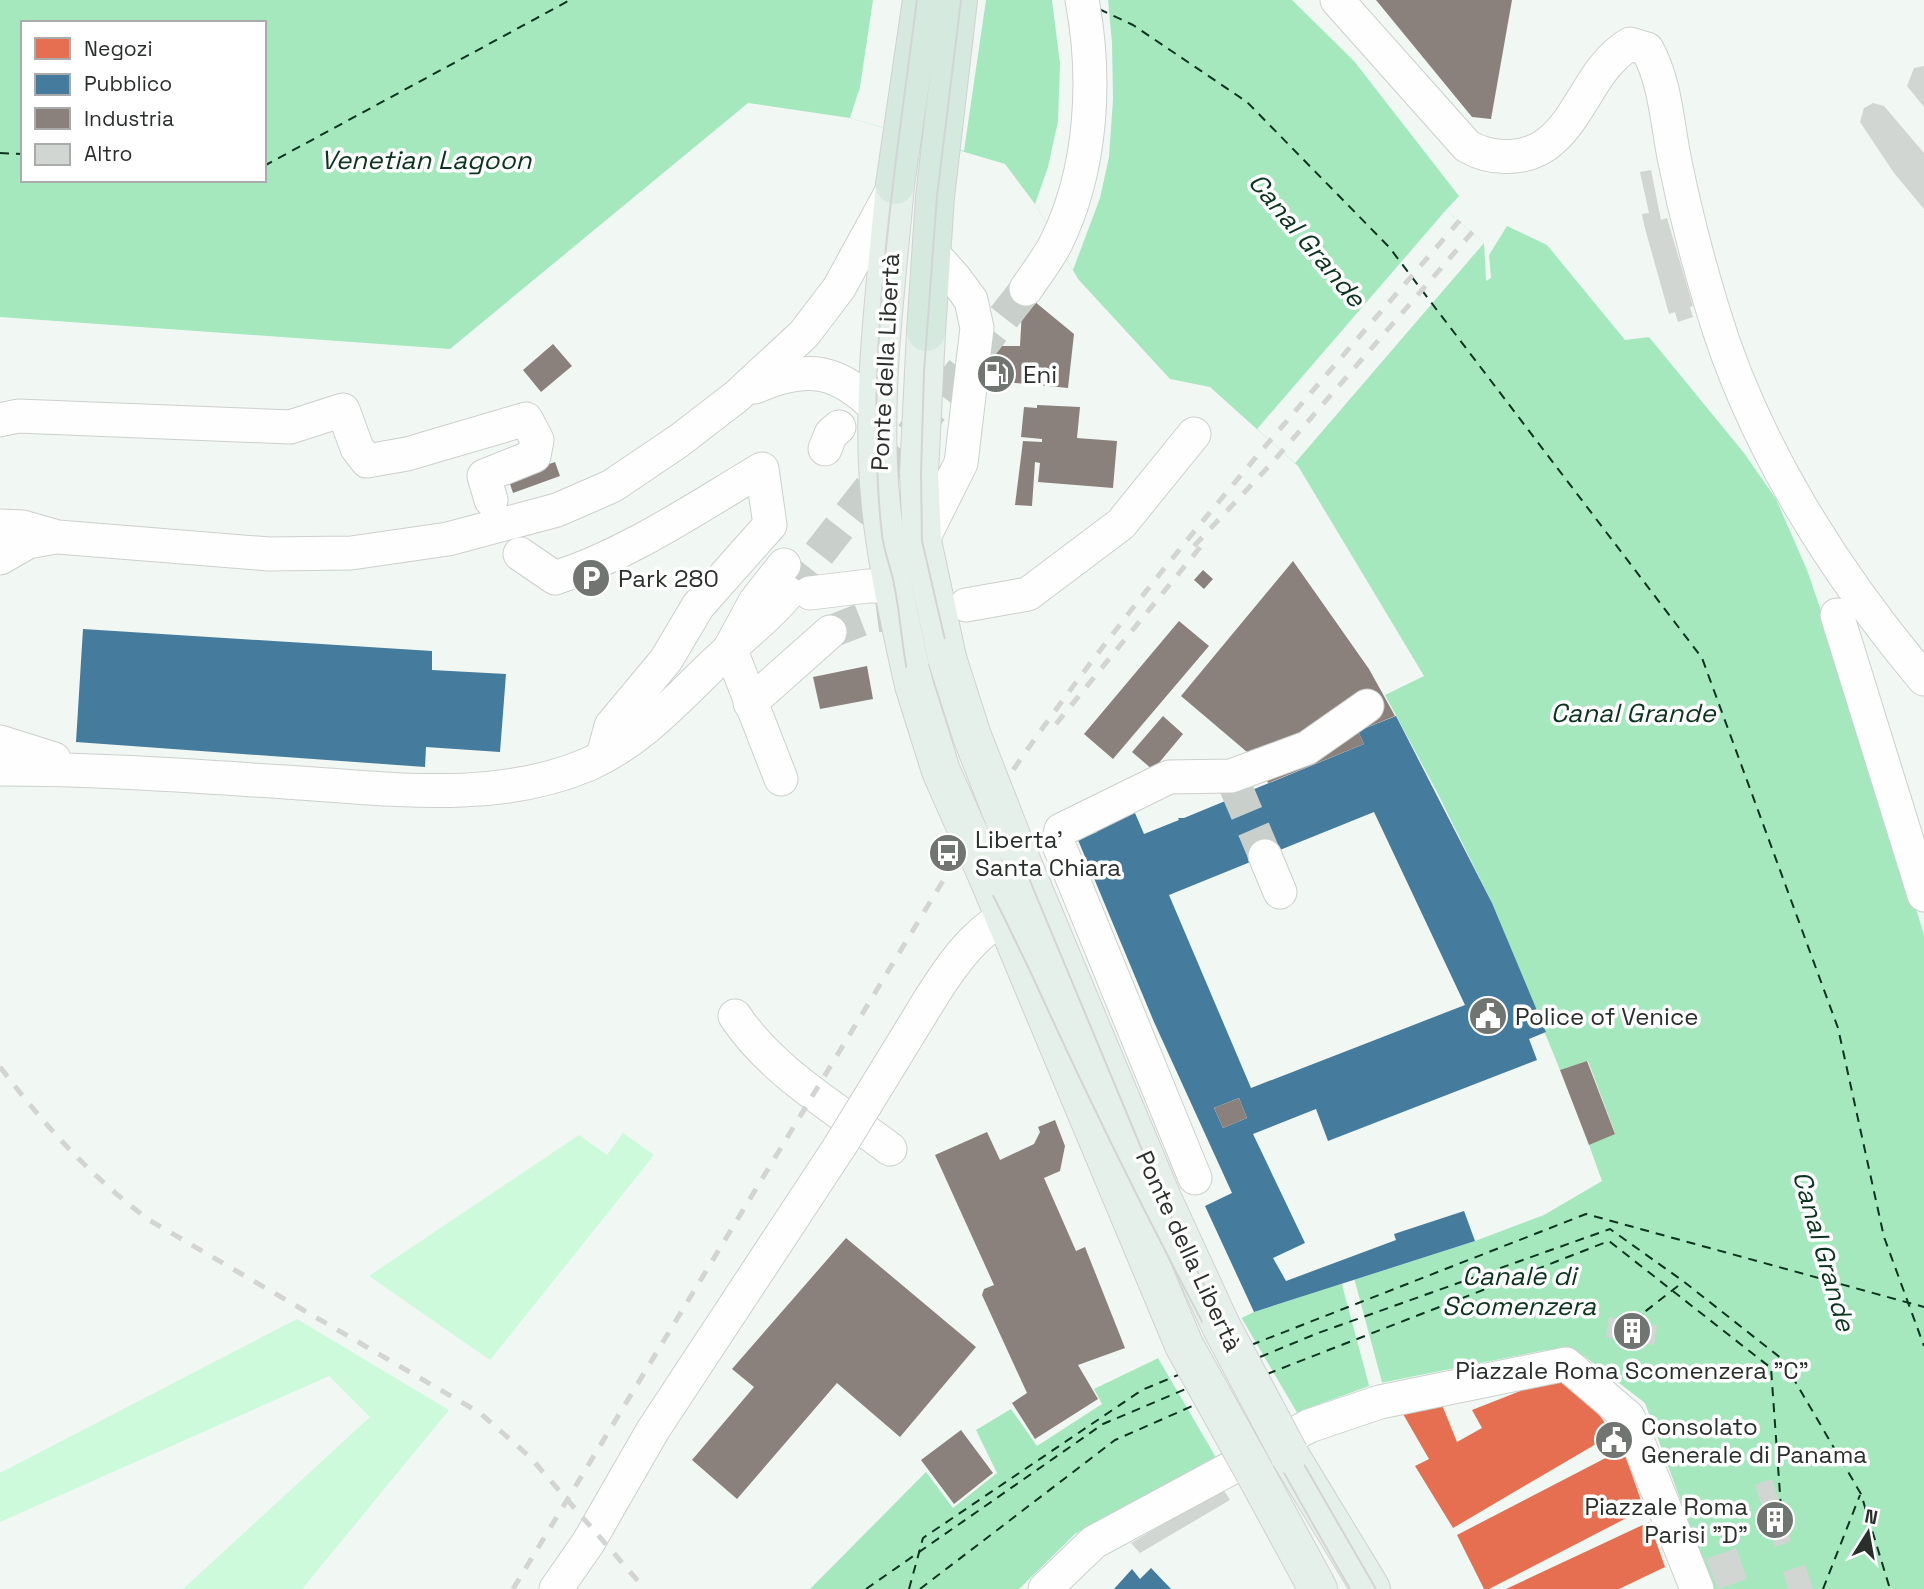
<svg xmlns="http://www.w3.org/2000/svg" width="1924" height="1589" font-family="'Space Grotesk',sans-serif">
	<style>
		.green { fill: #ccfadb }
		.water { fill: #a5e8be; fill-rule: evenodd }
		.pier { fill: #f1f7f3 }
		.shops { fill: #e76f51 }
		.public { fill: #457b9d; fill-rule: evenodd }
		.industry { fill: #8a817c }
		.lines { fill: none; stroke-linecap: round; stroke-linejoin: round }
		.ferry { stroke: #0c341e; stroke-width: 2; stroke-dasharray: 9 7; stroke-linecap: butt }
		.building { fill: #d2d6d3 }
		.minor-tunnel { stroke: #c9cfcb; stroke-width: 33; stroke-dasharray: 33 17; stroke-linecap: butt }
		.minor-casing { stroke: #ccd0cd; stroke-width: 35 }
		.major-casing { stroke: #d0d2d1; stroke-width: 40 }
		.highway-casing { stroke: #d0d2d1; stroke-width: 40 }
		.minor { stroke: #fdfefd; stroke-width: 33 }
		.major { stroke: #e5f0ea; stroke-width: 38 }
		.highway { stroke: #d5e9de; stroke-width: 38 }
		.tram { stroke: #d3d5d4; stroke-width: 2 }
		.rail { stroke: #d3d5d4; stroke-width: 5; stroke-dasharray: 12 12; stroke-linecap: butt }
		.minor-bridge-casing { stroke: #ccd0cd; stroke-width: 35; stroke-linecap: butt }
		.major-bridge-casing { stroke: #d0d2d1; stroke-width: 40; stroke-linecap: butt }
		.minor-bridge { stroke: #fdfefd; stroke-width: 33 }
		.major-bridge { stroke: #e5f0ea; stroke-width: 38 }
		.labels { text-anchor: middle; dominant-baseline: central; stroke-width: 7; stroke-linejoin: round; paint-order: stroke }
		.street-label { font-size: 24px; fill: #2b2f2c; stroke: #fff }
		.poi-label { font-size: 24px; fill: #2b2f2c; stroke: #fff; text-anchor: start }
		.water-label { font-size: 26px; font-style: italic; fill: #0c341e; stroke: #fff }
	</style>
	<rect width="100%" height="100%" fill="#f1f7f3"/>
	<!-- green -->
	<g class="green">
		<path d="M623,1133l31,22 -164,205 -121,-84 210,-141 28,20z"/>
		<path d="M297,1319l152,91 -147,179h-119l187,-172 -41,-41 -329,146v-49z"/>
	</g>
	<!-- water -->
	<path class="water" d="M0,0h1292l62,61 105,135 -13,14 38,33 2,38 5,-3 -2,-23 18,-29 40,19 78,95 24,-3 95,116 32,46 31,71 49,142 68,223v654h-211l-68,-186 -61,-47 -38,-6 -171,34 -75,27 -225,123 -56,55h-209l116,-117 27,36 44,-35 -21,-43 35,-21 26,37 65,-42 -8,-15 160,-77 221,-71 69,-26 58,-34 -13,-36 26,-12 -27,-72 -28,9 -68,-167 -56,-113 -51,-95 39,-19 -126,-210 -88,-79 -40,-8 -92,-100 -43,-75 -30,-40 -155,-46 -102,-15 -298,246 -450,-32zM23,23h241v157h-241z"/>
	<!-- pier -->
	<g class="pier">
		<path d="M873,0h113l-22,151 -114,-33 10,-31z"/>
		<path d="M1052,0h56l4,43 1,56 -4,58 -9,41 -27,72 -38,-66 13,-37 10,-46 2,-57z"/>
		<path d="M1446,210l38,33 -189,220 -38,-34z"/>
		<path d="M1354,1278l29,108 -13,3 -29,-108z"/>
		<path d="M1241,1317l58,99 -81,45 -60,-103z"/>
	</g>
	<!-- shops -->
	<g class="shops">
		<path d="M1568,1372l45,62 -160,94 -38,-62 14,-7 -26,-45 39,-9 15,37 25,-14 -10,-18z"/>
		<path d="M1623,1449l21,60 -155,80h-5l-27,-54z"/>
		<path d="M1649,1522l16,45 -46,22h-113z"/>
	</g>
	<!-- public -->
	<g class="public">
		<path d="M83,629l349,22v19l74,4 -6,78 -74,-5 -1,20 -349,-25z"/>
		<path d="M1396,716l96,187 54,129 -17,7 8,21 -209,81 -12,-32 -63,25 52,109 -32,15 13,23 110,-41 -2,-6 70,-23 11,30 -221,71 -49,-106 27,-13 -78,-171 -76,-182 19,-8 -5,-11 40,-15 12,28 35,-14 -1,-2h6l180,-74 -6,-13zM1374,812l91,193 -214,83 -82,-193zM1239,1098l8,20 -24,10 -9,-20z"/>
		<path d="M1151,1568l20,21h-57l18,-20 8,10z"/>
	</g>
	<!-- industry -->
	<g class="industry">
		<path d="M1376,0h136l-21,119 -19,-2z"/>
		<path d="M1023,292l51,42 -6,54 -83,-8 4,-34h31z"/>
		<path d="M553,344l19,22 -31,26 -18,-22z"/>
		<path d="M1037,405l43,2 -3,31 40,3 -4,47 -75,-6 2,-19 -5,-1 -3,44 -17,-1 8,-64 19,1v-3l-21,-2 3,-30 13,1z"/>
		<path d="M555,462l5,14 -47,17 -5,-15z"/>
		<path d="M1293,561l76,108 26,47 -37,15 6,13 -96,39 -8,-20 -79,-67z"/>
		<path d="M1203,570l10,9 -9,10 -10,-9z"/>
		<path d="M1179,621l30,25 -96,113 -29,-25z"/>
		<path d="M867,666l6,33 -53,10 -7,-32z"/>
		<path d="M1163,716l20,18 -30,36 -21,-18z"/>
		<path d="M1587,1061l28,73 -26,11 -29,-75z"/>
		<path d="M1239,1098l8,20 -24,10 -9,-20z"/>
		<path d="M1055,1120l10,26 -5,25 -16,7 32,73 9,-4 40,101 -47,17 20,34 -63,40 -23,-36 15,-10 -45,-98 2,-6 10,-4 -59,-130 52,-23 13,28 34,-16 6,-12 -2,-5z"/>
		<path d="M846,1238l130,109 -76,90 -63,-54 -100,116 -45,-39 62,-73 -22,-18z"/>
		<path d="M961,1430l32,43 -39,31 -33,-44z"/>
	</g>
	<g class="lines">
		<!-- ferry -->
		<g class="ferry">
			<path d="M1099,9l34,16 114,77 142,145 313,411 136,370 46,209 40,109"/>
			<path d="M0,153l23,1"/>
			<path d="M264,166l306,-166"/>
			<path d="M1633,1321l50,-39"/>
			<path d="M1251,1345l335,-131 338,93"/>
			<path d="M1260,1357l58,-24 292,-104 73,52 99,78 79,135 29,95"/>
			<path d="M1267,1374l342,-133 162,127 10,140"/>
			<path d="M866,1589l237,-165 85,-36"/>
			<path d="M909,1589l14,-51 219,-148 36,-15"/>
			<path d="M920,1589l195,-149 82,-36"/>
			<path d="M1823,1589l37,-94"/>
		</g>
	</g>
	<!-- building -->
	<g class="building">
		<path d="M1924,66v41l-17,-21 7,-18z"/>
		<path d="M1873,103l11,3 40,47v56l-30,-36 -34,-51 4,-14z"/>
		<path d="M1651,170l10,50 6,-2 26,88 -3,1 3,10 -15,5 -3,-10 -6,2 -25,-89 -2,-11 7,-1 -9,-41z"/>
		<path d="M1609,1317l48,9 -3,19 -48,-8z"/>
		<path d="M1772,1479l19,62 -16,6 -20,-62z"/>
		<path d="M1223,1489l7,11 -90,53 -9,-10z"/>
		<path d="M1736,1548l11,31 -29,10 -12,-30z"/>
		<path d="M1805,1565l8,24h-25l-5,-17z"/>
	</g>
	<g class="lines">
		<!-- minor-tunnel -->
		<g class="minor-tunnel">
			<path d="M788,593l238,-304"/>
			<path d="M830,632l38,-15 54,-7"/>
			<path d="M1234,783l31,73"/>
		</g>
		<defs>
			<g id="minor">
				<path d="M1337,0l130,146c25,15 63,15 86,-7 30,-27 40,-73 77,-95l17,5c18,32 20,72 27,108 10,50 23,101 38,150 40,136 121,264 212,372"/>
				<path d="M1026,289c10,-15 22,-30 30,-46 36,-73 41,-164 26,-243"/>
				<path d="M755,387c52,-23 83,-18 123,23"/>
				<path d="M0,420l18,-4 272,11 53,-17 14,38 10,13 40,-7 119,-35 11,21 -3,16 -50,20 7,24"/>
				<path d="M825,449l6,-15 8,-7"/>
				<path d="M0,526l23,1 35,10 211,17 82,-1 97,-14 109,-29 55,-24 68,-46 57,-44 67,-62 35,-46 52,-95"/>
				<path d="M922,541l39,-78 16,-135 -6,-28 -17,-23 -20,-22"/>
				<path d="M520,554l35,24c74,-24 141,-70 207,-109l8,56 -72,81 -32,54 -55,66 -8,30"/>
				<path d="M0,558l28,-16 27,-5"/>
				<path d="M810,593l58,-7h27"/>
				<path d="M966,605l62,-11 93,-70 73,-90"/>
				<path d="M1837,615l87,280"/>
				<path d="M750,703l80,-71"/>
				<path d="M0,742l54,17"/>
				<path d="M0,769c95,0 190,7 285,13 100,6 209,23 304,-18 58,-26 96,-75 142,-116 20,-19 40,-34 57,-55"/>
				<path d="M781,779l-51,-131 25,-46 29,-37"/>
				<path d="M1265,856l15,36"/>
				<path d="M932,996c28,-44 48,-69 95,-93"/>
				<path d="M735,1016c37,56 102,93 155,133"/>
				<path d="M1195,1178l-137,-335 3,-13 108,-53 62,-1 76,-28 60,-42"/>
				<path d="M556,1589l32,-46 65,-113 187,-284"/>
				<path d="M1045,1589l49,-47 215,-116 71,-24 186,-38 62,53 69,172"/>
			</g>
			<g id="major">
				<path d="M895,185c-8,92 -21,187 -17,280 3,74 20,148 36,220"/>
				<path d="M926,332l-7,141 3,68 25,117"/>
				<path d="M1015,846l147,352 59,128"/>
				<path d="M988,877l196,468"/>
				<path d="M1289,1454l82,135"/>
				<path d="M1255,1473l63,116"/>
			</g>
			<g id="highway">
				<path d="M895,185l27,-185"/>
				<path d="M926,332l9,-135 23,-197"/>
			</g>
		</defs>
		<!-- minor casing -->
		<use href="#minor" class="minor-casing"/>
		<!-- major casing -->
		<use href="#major" class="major-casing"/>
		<!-- highway casing -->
		<use href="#highway" class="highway-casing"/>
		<!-- minor -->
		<use href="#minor" class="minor"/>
		<!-- major -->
		<use href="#major" class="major"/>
		<!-- highway -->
		<use href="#highway" class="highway"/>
		<!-- tram -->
		<g class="tram">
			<path d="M917,0c-22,170 -54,364 -35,535 2,17 9,33 12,49 7,34 8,68 16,102 24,105 81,200 126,298 94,207 200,408 314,605"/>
			<path d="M961,0l-24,196 -13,176 -3,101 1,68 27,116 24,78 60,153 129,310 62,128 152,263"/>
		</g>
		<!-- rail -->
		<g class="rail">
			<path d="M1194,546l77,-82 204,-235"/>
			<path d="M1056,724l150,-184"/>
			<path d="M0,1067c47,61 87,106 149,153l331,193 50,44 115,132"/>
			<path d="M513,1589l473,-779c140,-211 310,-399 474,-590"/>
		</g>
		<defs>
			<path id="minor-bridge" d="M840,1146l92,-150"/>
			<g id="major-bridge">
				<path d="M947,658l25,78 43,110"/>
				<path d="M914,685l27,86 47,106"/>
				<path d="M1221,1326l68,128"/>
				<path d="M1184,1345l71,128"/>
			</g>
		</defs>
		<!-- minor-bridge casing -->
		<use href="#minor-bridge" class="minor-bridge-casing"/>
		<!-- major-bridge casing -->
		<use href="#major-bridge" class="major-bridge-casing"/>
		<!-- minor-bridge -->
		<use href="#minor-bridge" class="minor-bridge"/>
		<!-- major-bridge -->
		<use href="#major-bridge" class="major-bridge"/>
	</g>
	<!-- icons -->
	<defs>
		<symbol id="fuel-disc" viewBox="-11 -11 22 22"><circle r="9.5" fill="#707572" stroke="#fff"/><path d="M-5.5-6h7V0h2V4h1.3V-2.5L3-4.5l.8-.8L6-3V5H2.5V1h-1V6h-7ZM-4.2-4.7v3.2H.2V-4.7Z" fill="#fff"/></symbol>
		<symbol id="parking-disc" viewBox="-11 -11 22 22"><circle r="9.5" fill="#707572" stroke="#fff"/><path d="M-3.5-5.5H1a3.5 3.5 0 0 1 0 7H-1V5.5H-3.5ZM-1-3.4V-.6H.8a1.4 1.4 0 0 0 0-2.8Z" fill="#fff"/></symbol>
		<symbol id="bus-disc" viewBox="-11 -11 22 22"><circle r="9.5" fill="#707572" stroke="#fff"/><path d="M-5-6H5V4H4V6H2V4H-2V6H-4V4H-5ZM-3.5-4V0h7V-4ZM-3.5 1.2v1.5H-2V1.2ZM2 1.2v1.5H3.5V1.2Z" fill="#fff"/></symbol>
		<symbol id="civic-disc" viewBox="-11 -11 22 22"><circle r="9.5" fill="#707572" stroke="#fff"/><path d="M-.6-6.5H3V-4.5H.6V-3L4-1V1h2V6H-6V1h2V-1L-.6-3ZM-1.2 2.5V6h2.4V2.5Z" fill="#fff"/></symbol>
		<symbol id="building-disc" viewBox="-11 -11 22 22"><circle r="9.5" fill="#707572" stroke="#fff"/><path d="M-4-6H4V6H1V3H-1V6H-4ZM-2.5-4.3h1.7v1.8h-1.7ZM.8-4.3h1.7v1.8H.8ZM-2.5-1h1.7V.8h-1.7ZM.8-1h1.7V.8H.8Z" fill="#fff"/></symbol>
	</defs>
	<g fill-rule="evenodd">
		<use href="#fuel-disc" x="974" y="352" width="44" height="44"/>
		<use href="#parking-disc" x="569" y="556" width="44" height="44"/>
		<use href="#bus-disc" x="926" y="831" width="44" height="44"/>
		<use href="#civic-disc" x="1466" y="994" width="44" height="44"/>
		<use href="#building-disc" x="1610" y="1309" width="44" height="44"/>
		<use href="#civic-disc" x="1592" y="1418" width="44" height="44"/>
		<use href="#building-disc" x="1753" y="1498" width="44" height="44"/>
	</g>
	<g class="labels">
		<!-- street labels -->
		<g class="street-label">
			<text transform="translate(885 362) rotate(-87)">Ponte della Libertà</text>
			<text transform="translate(1189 1251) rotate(65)">Ponte della Libertà</text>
		</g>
		<!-- poi labels -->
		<g class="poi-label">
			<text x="1023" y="374">Eni</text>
			<text x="618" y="578">Park 280</text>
			<text x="975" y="839">Liberta'<tspan x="975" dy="28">Santa Chiara</tspan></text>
			<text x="1515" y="1016">Police of Venice</text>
			<text x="1632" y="1370" text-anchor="middle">Piazzale Roma Scomenzera "C"</text>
			<text x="1641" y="1426">Consolato<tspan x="1641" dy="28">Generale di Panama</tspan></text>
			<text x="1748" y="1506" text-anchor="end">Piazzale Roma<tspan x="1748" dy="28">Parisi "D"</tspan></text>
		</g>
		<!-- water labels -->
		<g class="water-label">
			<text x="426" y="160">Venetian Lagoon</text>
			<text transform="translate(1307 240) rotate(50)">Canal Grande</text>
			<text x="1633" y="713">Canal Grande</text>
			<text transform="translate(1824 1251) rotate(74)">Canal Grande</text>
			<text x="1519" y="1276">Canale di<tspan x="1519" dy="30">Scomenzera</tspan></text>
		</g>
	</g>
	<!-- legend -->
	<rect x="21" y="21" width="245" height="161" fill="#ffffff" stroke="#aaacab" stroke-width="2"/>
	<rect x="35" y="38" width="35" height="21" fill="#e76f51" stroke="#aaacab" stroke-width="2"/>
	<text x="84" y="56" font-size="21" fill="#2b2f2c">Negozi</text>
	<rect x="35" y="74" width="35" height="21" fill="#457b9d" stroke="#aaacab" stroke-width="2"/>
	<text x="84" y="91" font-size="21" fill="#2b2f2c">Pubblico</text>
	<rect x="35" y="108" width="35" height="21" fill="#8a817c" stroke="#aaacab" stroke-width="2"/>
	<text x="84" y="126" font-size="21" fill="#2b2f2c">Industria</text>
	<rect x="35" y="144" width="35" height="21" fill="#d2d6d3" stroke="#aaacab" stroke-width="2"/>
	<text x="84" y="161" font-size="21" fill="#2b2f2c">Altro</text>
	<!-- north arrow -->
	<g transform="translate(1868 1533) rotate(11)" stroke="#ffffff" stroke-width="5" paint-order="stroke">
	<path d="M0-5L12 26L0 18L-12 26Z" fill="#2b2f2c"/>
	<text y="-10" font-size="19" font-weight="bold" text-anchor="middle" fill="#2b2f2c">N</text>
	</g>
</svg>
